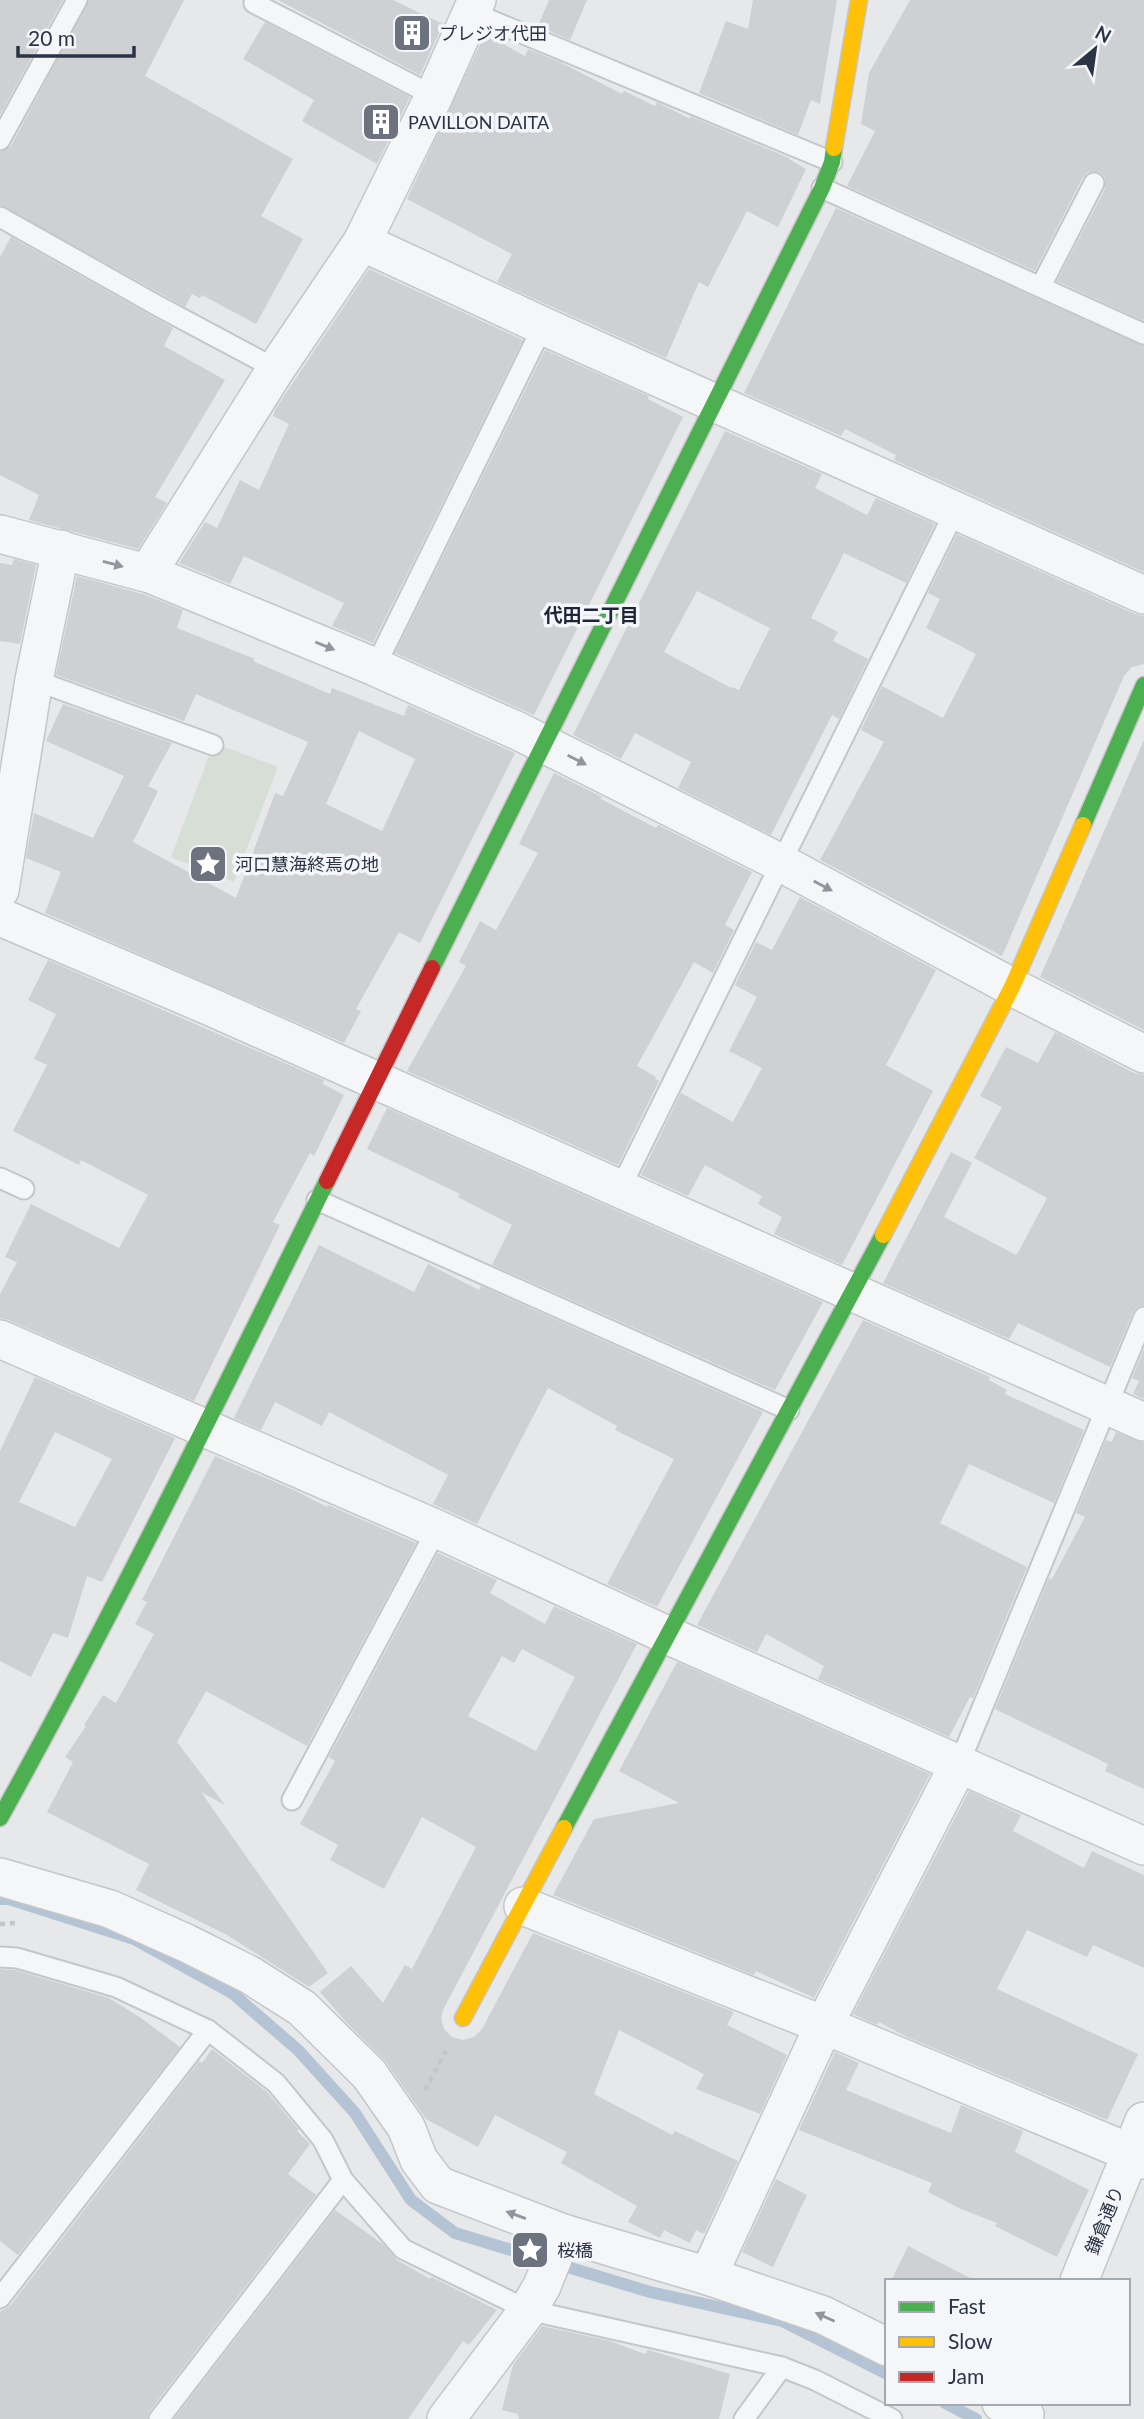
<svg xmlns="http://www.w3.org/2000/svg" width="1144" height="2419" font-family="Lato,'Noto Sans JP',sans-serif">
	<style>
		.green { fill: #d6ded6 }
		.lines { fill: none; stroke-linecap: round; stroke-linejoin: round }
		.stream { stroke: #b4c4d5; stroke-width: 12 }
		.building { fill: #ced0d3; fill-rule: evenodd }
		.lane-casing { stroke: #c4c6c8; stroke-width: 23 }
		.street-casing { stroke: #c4c6c8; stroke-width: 40 }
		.fast-casing { stroke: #c4c6c8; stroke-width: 19 }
		.slow-casing { stroke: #c4c6c8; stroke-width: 19 }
		.jam-casing { stroke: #c4c6c8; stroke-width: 19 }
		.path { stroke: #c5c6ca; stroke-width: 4.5; stroke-dasharray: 5 5; stroke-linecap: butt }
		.lane { stroke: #f5f6f7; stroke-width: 19 }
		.street { stroke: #f5f6f7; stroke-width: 37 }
		.fast { stroke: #4caf50; stroke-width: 16 }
		.slow { stroke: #ffc107; stroke-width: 16 }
		.jam { stroke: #c62828; stroke-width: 16 }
		.oneway { fill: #90959e }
		.labels { text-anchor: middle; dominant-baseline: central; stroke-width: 7; stroke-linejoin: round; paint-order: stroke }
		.poi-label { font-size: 18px; fill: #2b3445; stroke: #f4f6f9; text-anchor: start }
		.street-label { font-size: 18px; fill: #2b3445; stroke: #f4f6f9 }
		.neighbourhood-label { font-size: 19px; font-weight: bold; fill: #1d2536; stroke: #f4f6f9 }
	</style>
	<rect width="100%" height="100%" fill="#e6e8ea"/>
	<!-- green -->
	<path class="green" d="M214,743l64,24 -44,115 -63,-25z"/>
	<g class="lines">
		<!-- stream -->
		<g class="stream">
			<path d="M0,1899h9l125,40 98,54 66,57 57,63 56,87 44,33 195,59 132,29 105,53"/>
			<path d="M945,2403l31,16"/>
		</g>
	</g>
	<!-- building -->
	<g class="building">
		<path d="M0,0h63l-63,115z"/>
		<path d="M89,0h95l-39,76 148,83 -32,57 42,23 -47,85 -54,-29 -2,3 -8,-4 -7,13 -185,-102v-53l11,-6z"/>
		<path d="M278,0h115l50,24 -23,51z"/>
		<path d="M549,0h38l-17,40 -32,-14z"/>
		<path d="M753,0h84l-17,104 -9,-4 -13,35 -99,-42 27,-72 22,8z"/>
		<path d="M910,0h234v321l-87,-40 48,-92v-12l-6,-5h-11l-5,5 -48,94 -188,-85 28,-55 -14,-7 8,-51z"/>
		<path d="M265,22l145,75 -33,67 -75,-43 12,-21 -71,-41z"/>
		<path d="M485,34l40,22 3,-7 32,13 62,32 2,-3 31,15 2,-4 33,17v-3l99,42v1l17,10 -28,58 -31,-16 -39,76 -9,-5 -33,76 -169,-76 15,-28 -105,-55z"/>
		<path d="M836,208l308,138v226l-250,-112 2,-5 -51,-26 -4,7 -97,-43z"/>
		<path d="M11,237l162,91 -9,18 61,34 -70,117 12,6 -29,46 -109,-29 10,-25 -39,-20v-218z"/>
		<path d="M369,269l154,71 -150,303 -41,-17 12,-23 -100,-47 -14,28 -51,-21 26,-41 12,6 23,-48 19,10 30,-66 -16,-8 3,-8z"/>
		<path d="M545,350l104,46 -1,3 35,18 -149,298 -139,-62z"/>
		<path d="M725,431l97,43 -7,14 52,27 9,-17 59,26 -29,59 -62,-30 -33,65 27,14 -5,9 35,18 -29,60 -7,-4 -61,120 -93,-47 13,-26 -56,-29 -14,26 -48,-24zM697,591l73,37 -31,62 -7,-3 -1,1 -67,-36z"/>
		<path d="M957,534l178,80 9,2v48l-12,3 -8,9 -122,280 -182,-96 64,-118 -23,-12 21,-44 61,32 33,-64 -50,-26 14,-29 -12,-6z"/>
		<path d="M14,559l22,6 -16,79 -20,-3v-78l12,2z"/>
		<path d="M77,576l66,18 40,16 -6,18 78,31 -2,2 77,33 2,-6 72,28 4,-11 107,48 -95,190 -21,-11 -43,77 5,2 -17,32 -299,-130 16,-41 -35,-14 8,-45 59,25 31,-62 -78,-35 17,-37 109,39 -24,43 10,5 -25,51 103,56 39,-105 8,3 25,-54 -112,-48 -12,27 -128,-46zM359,731l56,28 -33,72 -56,-27z"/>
		<path d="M1144,740v290l-104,-53z"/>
		<path d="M554,773l48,24 -1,2 55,29 2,-3 94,47 -27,53 9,5 -21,43 -19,-11 -57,104 19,11 -1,2 4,2 -41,84 -211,-94 59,-105 -7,-4 21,-41 16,9 42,-77 -19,-9z"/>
		<path d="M800,897l136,73 -50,95 47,26 -91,174 -68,-31 8,-17 -24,-13 4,-8 -57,-31 -17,31 -47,-21 40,-82 52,29 29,-54 -33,-17 28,-54 -22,-12 21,-43 16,8z"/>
		<path d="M48,960l276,120 -1,4 21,11 -30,61 -4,-3 -37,69 7,3 -86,176 -186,-81 -8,-2v-24l17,-32 -12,-5 26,-53 88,44 29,-53 -67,-35 -2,5 -66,-34 34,-66 -13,-6 22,-45 -28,-14z"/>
		<path d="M1055,1032l79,41 10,2v230l-7,2 -4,5 -23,55 -92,-44 -9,16 -126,-56 68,-131 21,11 -28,54 72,38 4,-6 27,-51 -73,-40 28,-51 -22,-11 26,-49 32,16z"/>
		<path d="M387,1108l436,194 -48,88 -283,-125 20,-40 -54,-28 2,-3 -93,-45z"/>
		<path d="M319,1245l95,47 14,-28 51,26 2,-4 282,126 -106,195 -50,-23 67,-125 -59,-29 2,-4 -69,-38 -71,136 -44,-20 15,-29 -119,-63 -7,14 -47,-24 -14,28 -27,-12z"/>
		<path d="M863,1320l127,57 -1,3 18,10 -2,4 79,36 -30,73 -85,-39 -29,59 87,44 -54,131 -3,-1 -21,40 -131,-58 6,-13 -58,-32 -9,18 -60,-27z"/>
		<path d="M1144,1349v50l-11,-5 6,-13 -7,-3z"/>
		<path d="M35,1377l140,61 -73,144 -15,-6 -19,62 -15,-5 -22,44 -31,-16v-210zM55,1432l57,27 -37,68 -56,-25z"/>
		<path d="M1116,1432l28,11v346l-39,-18 3,-7 -113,-55 54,-131 3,1 33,-62 -9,-4 30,-73 6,2z"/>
		<path d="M215,1456l79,34 33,17 1,-2 88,38 -109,203 -101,-55 -29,51 48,63 -24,-13 127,181 -19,14 -82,-52 -91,-45 13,-26 -102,-52 26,-50 -8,-5 21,-31 -2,-1 19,-30 13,8 38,-69 -19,-10 12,-22 -5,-2z"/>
		<path d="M438,1553l59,27 -7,13 55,31 9,-18 83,38 -193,364 -3,10 3,11 8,8 11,3 11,-3 8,-8 51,-96 201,79 -7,13 60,30 -27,59 -64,-25 8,-15 -85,-44 -25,64 78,41 3,-4 63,30 -34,73 -8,-4 -6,13 -26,-13 -4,8 -32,-16 9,-16 -76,-43 6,-11 -72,-37 -17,32 -52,-28 -40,-57 -38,-38 -28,-32 31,-26 32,37 22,-38 7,4 64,-122 -54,-30 -38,72 -54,-29 8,-15 -38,-21 35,-63 -6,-4zM522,1649l53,28 -39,74 -68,-35 34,-60 12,7z"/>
		<path d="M677,1662l253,112 -116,224 -58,-27 -2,4 -201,-80 41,-76 85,-16 -60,-32z"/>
		<path d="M969,1791l52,24 -8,16 71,37 8,-17 52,24v93l-51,-23 -6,12 -60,-27 -30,59 141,65 -31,66 -200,-83 -28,-15 -2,3 -24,-11z"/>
		<path d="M0,1969l15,1 94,28 32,20 39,29 -162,208 -18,-14z"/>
		<path d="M212,2049l55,43 32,38 -2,1 13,13 -22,30 28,21 -167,217 -2,7h-147v-107l10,-6 189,-245 3,2z"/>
		<path d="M835,2052l24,11 -13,27 105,43 10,-28 62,26 -8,21 74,38 -32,67 -62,-31 2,-3 -36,-14 -33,-17 4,-9 -133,-53z"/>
		<path d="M776,2179l31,16 -34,72 -31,-15z"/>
		<path d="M335,2210l49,35 13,15 33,19 2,-2 65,33 -28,35 -6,-4 -55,78h-234z"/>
		<path d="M908,2246l68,35h-85z"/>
		<path d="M542,2326l68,15 35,13 3,-4 82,24 -11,45h-200l-1,-5 -16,-4 11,-45z"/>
	</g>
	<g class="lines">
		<defs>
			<g id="lane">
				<path d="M254,3l180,93"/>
				<path d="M471,12l361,150"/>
				<path d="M0,140l77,-140"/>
				<path d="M822,188l322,146"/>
				<path d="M0,217l158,89 118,63"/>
				<path d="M1041,286l53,-103"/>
				<path d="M375,667l168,-341"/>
				<path d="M34,680l179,65"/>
				<path d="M0,1178l24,11"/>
				<path d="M620,1189l335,-678"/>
				<path d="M317,1200l472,210"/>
				<path d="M959,1764l185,-447"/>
				<path d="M292,1800l145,-271"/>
				<path d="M0,1957l17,1 99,29 92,43 68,53 47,57 20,40 60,69 125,61 254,57 33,13 77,39"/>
				<path d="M0,2298l208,-268"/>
				<path d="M159,2419l184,-239"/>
				<path d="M744,2419l38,-52"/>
			</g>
			<g id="street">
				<path d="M362,242l181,84 601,269"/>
				<path d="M0,534l150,40 225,93 143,64 263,132 231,124 132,67"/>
				<path d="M150,574l5,-13 121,-192 86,-127 72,-146 43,-96"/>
				<path d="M0,890l34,-210 27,-131"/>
				<path d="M0,917l211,90 933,415"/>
				<path d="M0,1339l437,190 230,106 477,211"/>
				<path d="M0,1877l110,32 76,34 64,32 52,33 67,66 37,53 13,33 19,25 125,48 145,43 115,39 64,32"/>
				<path d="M523,1906l301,119 307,128 13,7"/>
				<path d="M708,2276l116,-251 135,-261"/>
				<path d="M1079,2281l65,-160"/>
				<path d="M1001,2403l24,12"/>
				<path d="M446,2419l82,-109 14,-24 21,-53"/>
			</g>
			<g id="fast">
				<path d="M1083,825l61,-140"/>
				<path d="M432,968l390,-780 10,-26 2,-14"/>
				<path d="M0,1818c116,-209 221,-423 327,-637"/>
				<path d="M564,1828l319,-593"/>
			</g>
			<g id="slow">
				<path d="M834,148l25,-148"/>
				<path d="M883,1235l129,-248 71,-162"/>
				<path d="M463,2018l101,-190"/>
			</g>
			<path id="jam" d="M327,1181l105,-213"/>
		</defs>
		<!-- lane casing -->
		<use href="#lane" class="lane-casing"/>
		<!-- street casing -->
		<use href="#street" class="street-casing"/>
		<!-- fast casing -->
		<use href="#fast" class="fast-casing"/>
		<!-- slow casing -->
		<use href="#slow" class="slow-casing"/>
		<!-- jam casing -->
		<use href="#jam" class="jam-casing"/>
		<!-- path -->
		<g class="path">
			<path d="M0,1924l17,-1"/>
			<path d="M425,2090l21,-39"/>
		</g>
		<!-- lane -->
		<use href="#lane" class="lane"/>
		<!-- street -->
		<use href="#street" class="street"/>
		<!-- fast -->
		<use href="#fast" class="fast"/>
		<!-- slow -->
		<use href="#slow" class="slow"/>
		<!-- jam -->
		<use href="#jam" class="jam"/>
	</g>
	<!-- one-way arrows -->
	<defs><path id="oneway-solid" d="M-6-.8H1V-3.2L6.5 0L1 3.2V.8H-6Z" transform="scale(1.75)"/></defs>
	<g class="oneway">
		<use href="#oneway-solid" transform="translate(113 564) rotate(15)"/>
		<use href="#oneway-solid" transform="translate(325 646) rotate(22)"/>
		<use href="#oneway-solid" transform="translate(577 760) rotate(27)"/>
		<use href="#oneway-solid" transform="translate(823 886) rotate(28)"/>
		<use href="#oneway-solid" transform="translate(516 2215) rotate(-160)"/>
		<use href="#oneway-solid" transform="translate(825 2317) rotate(-156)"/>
	</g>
	<!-- icons -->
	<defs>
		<symbol id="building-square" viewBox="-11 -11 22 22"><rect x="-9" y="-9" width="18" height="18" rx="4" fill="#6c737f" stroke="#f4f6f9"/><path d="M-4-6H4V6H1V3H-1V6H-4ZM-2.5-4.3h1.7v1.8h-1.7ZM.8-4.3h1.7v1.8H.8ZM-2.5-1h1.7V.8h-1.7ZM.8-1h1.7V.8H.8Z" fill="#fff"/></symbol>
		<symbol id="sight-square" viewBox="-11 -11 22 22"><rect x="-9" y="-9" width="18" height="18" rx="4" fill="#6c737f" stroke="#f4f6f9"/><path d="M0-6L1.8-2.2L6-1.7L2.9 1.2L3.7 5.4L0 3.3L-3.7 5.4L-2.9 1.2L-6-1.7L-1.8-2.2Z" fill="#fff"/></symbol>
	</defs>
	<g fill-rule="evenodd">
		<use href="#building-square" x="390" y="11" width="44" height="44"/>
		<use href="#building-square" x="359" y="100" width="44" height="44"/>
		<use href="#sight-square" x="186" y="842" width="44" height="44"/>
		<use href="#sight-square" x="508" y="2228" width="44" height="44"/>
	</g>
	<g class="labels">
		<!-- poi labels -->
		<g class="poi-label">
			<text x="439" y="33">プレジオ代田</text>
			<text x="408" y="122">PAVILLON DAITA</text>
			<text x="235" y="864">河口慧海終焉の地</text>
			<text x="557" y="2250">桜橋</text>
		</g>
		<!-- street labels -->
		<g class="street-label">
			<text transform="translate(1104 2220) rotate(-68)">鎌倉通り</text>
		</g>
		<!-- neighbourhood labels -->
		<g class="neighbourhood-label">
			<text x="591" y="614">代田二丁目</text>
		</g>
	</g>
	<!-- legend -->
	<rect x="885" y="2279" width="245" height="126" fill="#f4f6f9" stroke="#a4a8b1" stroke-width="2"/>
	<rect x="899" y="2302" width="35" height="10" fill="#4caf50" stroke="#a4a8b1" stroke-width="2"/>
	<text x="948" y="2314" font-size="21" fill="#2b3445">Fast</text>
	<rect x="899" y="2337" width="35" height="10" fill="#ffc107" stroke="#a4a8b1" stroke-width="2"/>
	<text x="948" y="2349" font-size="21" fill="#2b3445">Slow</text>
	<rect x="899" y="2372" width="35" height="10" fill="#c62828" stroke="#a4a8b1" stroke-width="2"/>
	<text x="948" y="2384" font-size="21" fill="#2b3445">Jam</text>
	<!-- north arrow -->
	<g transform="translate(1095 49) rotate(29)" stroke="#f4f6f9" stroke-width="5" paint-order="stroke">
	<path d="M0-5L12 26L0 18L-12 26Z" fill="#2b3445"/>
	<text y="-10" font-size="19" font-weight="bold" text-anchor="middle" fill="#2b3445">N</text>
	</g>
	<!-- scale -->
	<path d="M18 46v10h116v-10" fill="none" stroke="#2b3445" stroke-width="3.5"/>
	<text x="28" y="46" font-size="21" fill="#2b3445" stroke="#f4f6f9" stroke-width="5" paint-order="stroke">20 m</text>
</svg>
